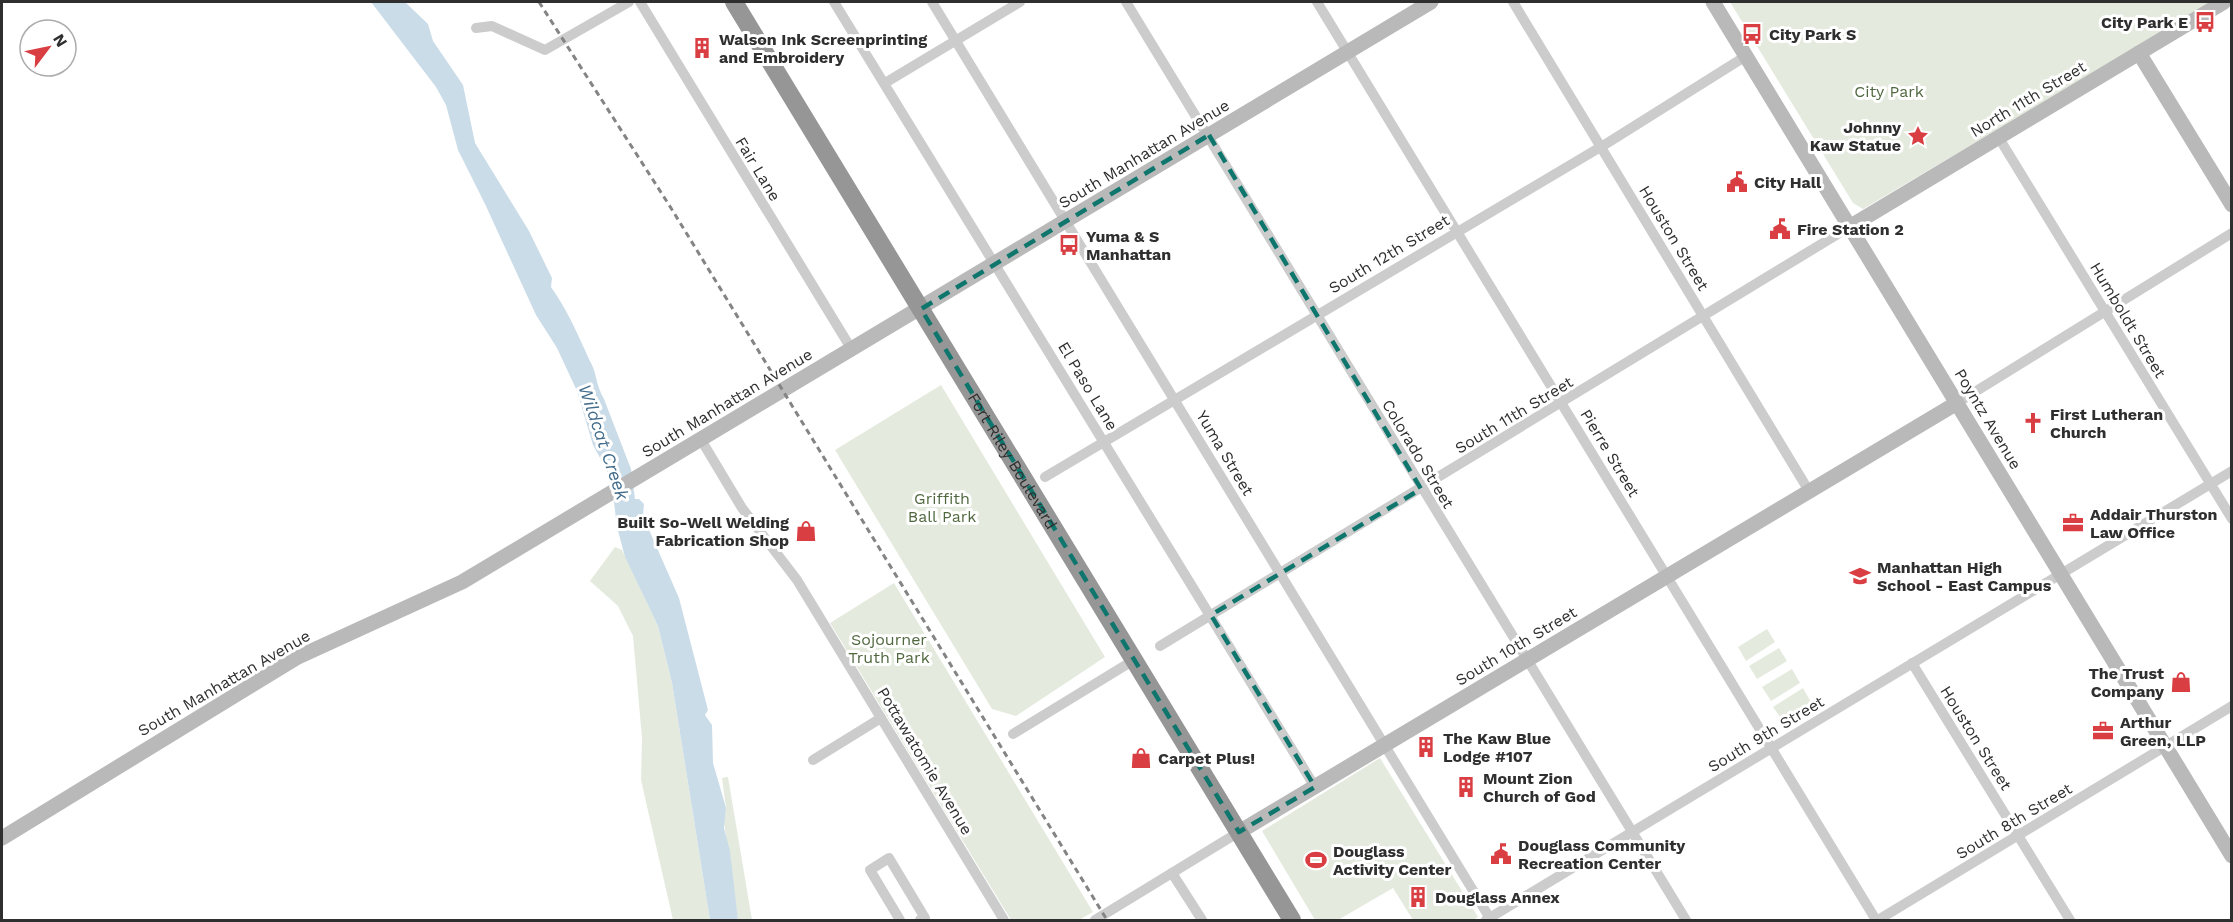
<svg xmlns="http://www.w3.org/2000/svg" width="2233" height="922" font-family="'Work Sans',sans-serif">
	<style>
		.green { fill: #e4ebde }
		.water { fill: #cbdce9 }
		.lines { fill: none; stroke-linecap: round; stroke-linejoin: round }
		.street { stroke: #ccc; stroke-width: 10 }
		.secondary { stroke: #b9b9b9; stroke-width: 15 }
		.highway { stroke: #969696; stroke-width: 18 }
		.rail { stroke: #848484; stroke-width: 3; stroke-dasharray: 6 4.5; stroke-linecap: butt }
		.marked { fill: none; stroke: #0f766e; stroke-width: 4.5; stroke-dasharray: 12 8; stroke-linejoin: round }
		.labels { text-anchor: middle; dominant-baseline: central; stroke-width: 6; stroke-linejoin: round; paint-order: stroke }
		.poi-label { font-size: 16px; font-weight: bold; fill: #2f2f2f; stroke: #fff; text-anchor: start }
		.park-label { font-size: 16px; fill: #50683f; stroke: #fff }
		.street-label { font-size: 16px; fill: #2f2f2f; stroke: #fff }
		.water-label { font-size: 18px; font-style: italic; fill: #426c8b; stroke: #fff }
	</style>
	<rect width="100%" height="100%" fill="#fff"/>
	<!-- green -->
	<g class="green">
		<path d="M1730,2h483l-350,207 -10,-6z"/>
		<path d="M941,385l164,272 -89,59 -24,-7 -157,-259z"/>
		<path d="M615,547l7,3 36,76 14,57 38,237h-37l-32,-140 1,-42 -9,-102 -15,-30 -28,-25z"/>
		<path d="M894,583l199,329 -14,8h-68l-181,-297z"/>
		<path d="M1767,629l8,13 -29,19 -8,-14z"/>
		<path d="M1779,648l8,13 -30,18 -8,-13z"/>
		<path d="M1792,669l8,14 -29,18 -9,-14z"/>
		<path d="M1803,688l8,14 -29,18 -9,-13z"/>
		<path d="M1380,758l98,159 -5,3h-60l-20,-32 -55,32h-23l-53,-89z"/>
		<path d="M728,777l24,143h-14l-14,-98 2,-14 -4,-30z"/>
	</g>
	<!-- water -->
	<path class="water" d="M371,2h34l23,22 5,17 30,44 12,58 54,88 23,47 -1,9c19,27 27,49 41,78 5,11 4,20 12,34l27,70 4,30h4l5,5 -1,12 36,82 29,112 -3,5 7,10 1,38 13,45 -2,20 6,23 8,69h-28l-38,-237 -14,-57 -33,-69 -8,-30 -6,-49 -18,-33 -16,-54 -20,-43 -21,-33 -51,-111 -27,-54 -12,-45 -10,-18z"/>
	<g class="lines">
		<!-- street -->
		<g class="street">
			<path d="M640,2l212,348"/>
			<path d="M834,2l481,785"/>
			<path d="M932,2l559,918"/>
			<path d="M1126,2l560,918"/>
			<path d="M1317,2l559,918"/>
			<path d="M1513,2l296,489"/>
			<path d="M476,28l16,-2 53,24 84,-48"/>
			<path d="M885,83l135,-81"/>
			<path d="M1999,138l233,381"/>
			<path d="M1957,403l275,-170"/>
			<path d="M700,438l42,70 55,72 207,340"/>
			<path d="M1045,477l564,-335 137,-86"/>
			<path d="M1160,646l691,-420"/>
			<path d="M1912,663l158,257"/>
			<path d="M1013,734l121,-74"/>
			<path d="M813,760l68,-42"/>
			<path d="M1172,873l30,47"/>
			<path d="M900,920l-30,-50 19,-12 36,60 -5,2"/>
			<path d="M1095,920l144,-88"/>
			<path d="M1486,920l746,-449"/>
			<path d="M1878,920l354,-214"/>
		</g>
		<!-- secondary -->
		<g class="secondary">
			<path d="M1713,2l519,854"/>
			<path d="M2139,53l93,152"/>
			<path d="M1851,226l373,-224"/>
			<path d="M1239,832l718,-429"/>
			<path d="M2,838l294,-180 166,-76 969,-580"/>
		</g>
		<!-- highway -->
		<path class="highway" id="s1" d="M734,2l558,918"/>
		<!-- rail -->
		<path class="rail" d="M539,2l132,206 436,712"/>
	</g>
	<!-- marked area -->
	<path class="marked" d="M1209,135l212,354 -210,126 104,172 -76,45 -318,-523z"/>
	<!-- icons -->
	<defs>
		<symbol id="bus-bare" viewBox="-9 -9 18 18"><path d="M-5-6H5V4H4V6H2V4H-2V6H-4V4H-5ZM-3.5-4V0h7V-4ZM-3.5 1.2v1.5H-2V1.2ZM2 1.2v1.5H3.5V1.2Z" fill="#d93e42" stroke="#fff" stroke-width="2.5" paint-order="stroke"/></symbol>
		<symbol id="building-bare" viewBox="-9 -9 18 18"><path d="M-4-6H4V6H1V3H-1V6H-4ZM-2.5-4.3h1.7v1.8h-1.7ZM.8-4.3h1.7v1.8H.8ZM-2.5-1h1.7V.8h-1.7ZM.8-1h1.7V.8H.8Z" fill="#d93e42" stroke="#fff" stroke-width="2.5" paint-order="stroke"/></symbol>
		<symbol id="sight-bare" viewBox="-9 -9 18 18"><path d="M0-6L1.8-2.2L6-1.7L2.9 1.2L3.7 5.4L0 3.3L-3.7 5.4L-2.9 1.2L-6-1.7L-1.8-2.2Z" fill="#d93e42" stroke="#fff" stroke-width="2.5" paint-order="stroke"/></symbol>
		<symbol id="civic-bare" viewBox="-9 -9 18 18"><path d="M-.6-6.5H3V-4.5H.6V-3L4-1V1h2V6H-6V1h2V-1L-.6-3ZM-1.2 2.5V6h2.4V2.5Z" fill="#d93e42" stroke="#fff" stroke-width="2.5" paint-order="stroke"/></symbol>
		<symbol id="church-bare" viewBox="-9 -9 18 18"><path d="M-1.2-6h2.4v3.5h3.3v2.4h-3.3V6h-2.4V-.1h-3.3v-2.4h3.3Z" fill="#d93e42" stroke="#fff" stroke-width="2.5" paint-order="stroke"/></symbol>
		<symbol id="office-bare" viewBox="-9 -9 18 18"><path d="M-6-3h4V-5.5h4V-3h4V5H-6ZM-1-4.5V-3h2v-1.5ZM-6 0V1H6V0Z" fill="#d93e42" stroke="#fff" stroke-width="2.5" paint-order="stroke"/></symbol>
		<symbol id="shop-bare" viewBox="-9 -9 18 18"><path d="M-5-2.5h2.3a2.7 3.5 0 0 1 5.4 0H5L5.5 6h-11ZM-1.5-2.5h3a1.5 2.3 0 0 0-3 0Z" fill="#d93e42" stroke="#fff" stroke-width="2.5" paint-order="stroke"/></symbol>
		<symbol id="school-bare" viewBox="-9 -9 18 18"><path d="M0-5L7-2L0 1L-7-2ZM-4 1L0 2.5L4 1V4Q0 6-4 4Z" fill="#d93e42" stroke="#fff" stroke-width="2.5" paint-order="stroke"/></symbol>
		<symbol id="stadium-bare" viewBox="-9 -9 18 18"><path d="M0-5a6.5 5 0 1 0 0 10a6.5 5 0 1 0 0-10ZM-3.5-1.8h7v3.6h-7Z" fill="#d93e42" stroke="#fff" stroke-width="2.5" paint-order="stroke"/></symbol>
	</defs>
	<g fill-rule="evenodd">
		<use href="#bus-bare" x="2190" y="7" width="30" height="30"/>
		<use href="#bus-bare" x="1737" y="19" width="30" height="30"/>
		<use href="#building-bare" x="687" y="33" width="30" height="30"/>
		<use href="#sight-bare" x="1903" y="121" width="30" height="30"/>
		<use href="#civic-bare" x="1722" y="167" width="30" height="30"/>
		<use href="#civic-bare" x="1765" y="214" width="30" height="30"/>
		<use href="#bus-bare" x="1054" y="230" width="30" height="30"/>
		<use href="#church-bare" x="2018" y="408" width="30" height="30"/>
		<use href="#office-bare" x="2058" y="508" width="30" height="30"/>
		<use href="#shop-bare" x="791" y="516" width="30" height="30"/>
		<use href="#school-bare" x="1845" y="561" width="30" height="30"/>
		<use href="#shop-bare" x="2166" y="667" width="30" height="30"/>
		<use href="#office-bare" x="2088" y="716" width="30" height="30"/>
		<use href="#building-bare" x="1411" y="732" width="30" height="30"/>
		<use href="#shop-bare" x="1126" y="743" width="30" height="30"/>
		<use href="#building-bare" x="1451" y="772" width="30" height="30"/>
		<use href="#civic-bare" x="1486" y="839" width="30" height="30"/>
		<use href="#stadium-bare" x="1301" y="845" width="30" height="30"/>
		<use href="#building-bare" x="1403" y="882" width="30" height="30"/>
	</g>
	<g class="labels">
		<!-- poi labels -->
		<g class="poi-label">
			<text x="2188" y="22" text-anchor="end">City Park E</text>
			<text x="1769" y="34">City Park S</text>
			<text x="719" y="39">Walson Ink Screenprinting<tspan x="719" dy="18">and Embroidery</tspan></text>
			<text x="1901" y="127" text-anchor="end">Johnny<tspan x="1901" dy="18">Kaw Statue</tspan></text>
			<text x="1754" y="182">City Hall</text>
			<text x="1797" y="229">Fire Station 2</text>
			<text x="1086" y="236">Yuma &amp; S<tspan x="1086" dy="18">Manhattan</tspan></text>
			<text x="2050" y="414">First Lutheran<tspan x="2050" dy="18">Church</tspan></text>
			<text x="2090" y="514">Addair Thurston<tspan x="2090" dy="18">Law Office</tspan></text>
			<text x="789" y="522" text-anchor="end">Built So-Well Welding<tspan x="789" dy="18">Fabrication Shop</tspan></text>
			<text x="1877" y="567">Manhattan High<tspan x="1877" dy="18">School - East Campus</tspan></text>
			<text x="2164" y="673" text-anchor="end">The Trust<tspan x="2164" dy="18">Company</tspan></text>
			<text x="2120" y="722">Arthur<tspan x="2120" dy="18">Green, LLP</tspan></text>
			<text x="1443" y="738">The Kaw Blue<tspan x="1443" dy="18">Lodge #107</tspan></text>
			<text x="1158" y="758">Carpet Plus!</text>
			<text x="1483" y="778">Mount Zion<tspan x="1483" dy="18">Church of God</tspan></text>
			<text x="1518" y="845">Douglass Community<tspan x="1518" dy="18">Recreation Center</tspan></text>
			<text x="1333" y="851">Douglass<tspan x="1333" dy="18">Activity Center</tspan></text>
			<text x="1435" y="897">Douglass Annex</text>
		</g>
		<!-- park labels -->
		<g class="park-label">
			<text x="1889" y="91">City Park</text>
			<text x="942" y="498">Griffith<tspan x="942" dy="18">Ball Park</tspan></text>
			<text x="889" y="639">Sojourner<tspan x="889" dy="18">Truth Park</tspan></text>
		</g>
		<!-- street labels -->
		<g class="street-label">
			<text transform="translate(2028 99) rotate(-31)">North 11th Street</text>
			<text transform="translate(1144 154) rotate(-31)">South Manhattan Avenue</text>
			<text transform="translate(758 169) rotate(59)">Fair Lane</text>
			<text transform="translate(1674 238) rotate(59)">Houston Street</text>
			<text transform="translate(1389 254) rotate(-31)">South 12th Street</text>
			<text transform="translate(2128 320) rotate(59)">Humboldt Street</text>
			<text transform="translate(1088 386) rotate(59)">El Paso Lane</text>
			<text transform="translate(727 403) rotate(-31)">South Manhattan Avenue</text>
			<text transform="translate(1514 415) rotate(-31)">South 11th Street</text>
			<text transform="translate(1988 419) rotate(59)">Poyntz Avenue</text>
			<text transform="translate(1225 453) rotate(59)">Yuma Street</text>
			<text transform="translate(1610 453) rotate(59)">Pierre Street</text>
			<text transform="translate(1418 454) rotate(59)">Colorado Street</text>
			<text stroke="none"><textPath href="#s1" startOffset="537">Fort Riley Boulevard</textPath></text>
			<text transform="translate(1516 646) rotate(-31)">South 10th Street</text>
			<text transform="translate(224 683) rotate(-30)">South Manhattan Avenue</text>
			<text transform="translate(1766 734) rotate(-31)">South 9th Street</text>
			<text transform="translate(1976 738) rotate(58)">Houston Street</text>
			<text transform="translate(925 761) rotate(59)">Pottawatomie Avenue</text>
			<text transform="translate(2014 821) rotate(-31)">South 8th Street</text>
		</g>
		<!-- water labels -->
		<g class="water-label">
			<text transform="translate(604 442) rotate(71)">Wildcat Creek</text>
		</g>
	</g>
	<!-- border -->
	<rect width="2233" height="922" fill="none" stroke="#2f2f2f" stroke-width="6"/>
	<!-- north arrow -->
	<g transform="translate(48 48) rotate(58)"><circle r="28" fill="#ffffff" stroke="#acacac" stroke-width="1.5"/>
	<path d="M0-4.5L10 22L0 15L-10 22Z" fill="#d93e42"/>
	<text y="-9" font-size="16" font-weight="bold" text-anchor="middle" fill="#2f2f2f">N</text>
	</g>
</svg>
